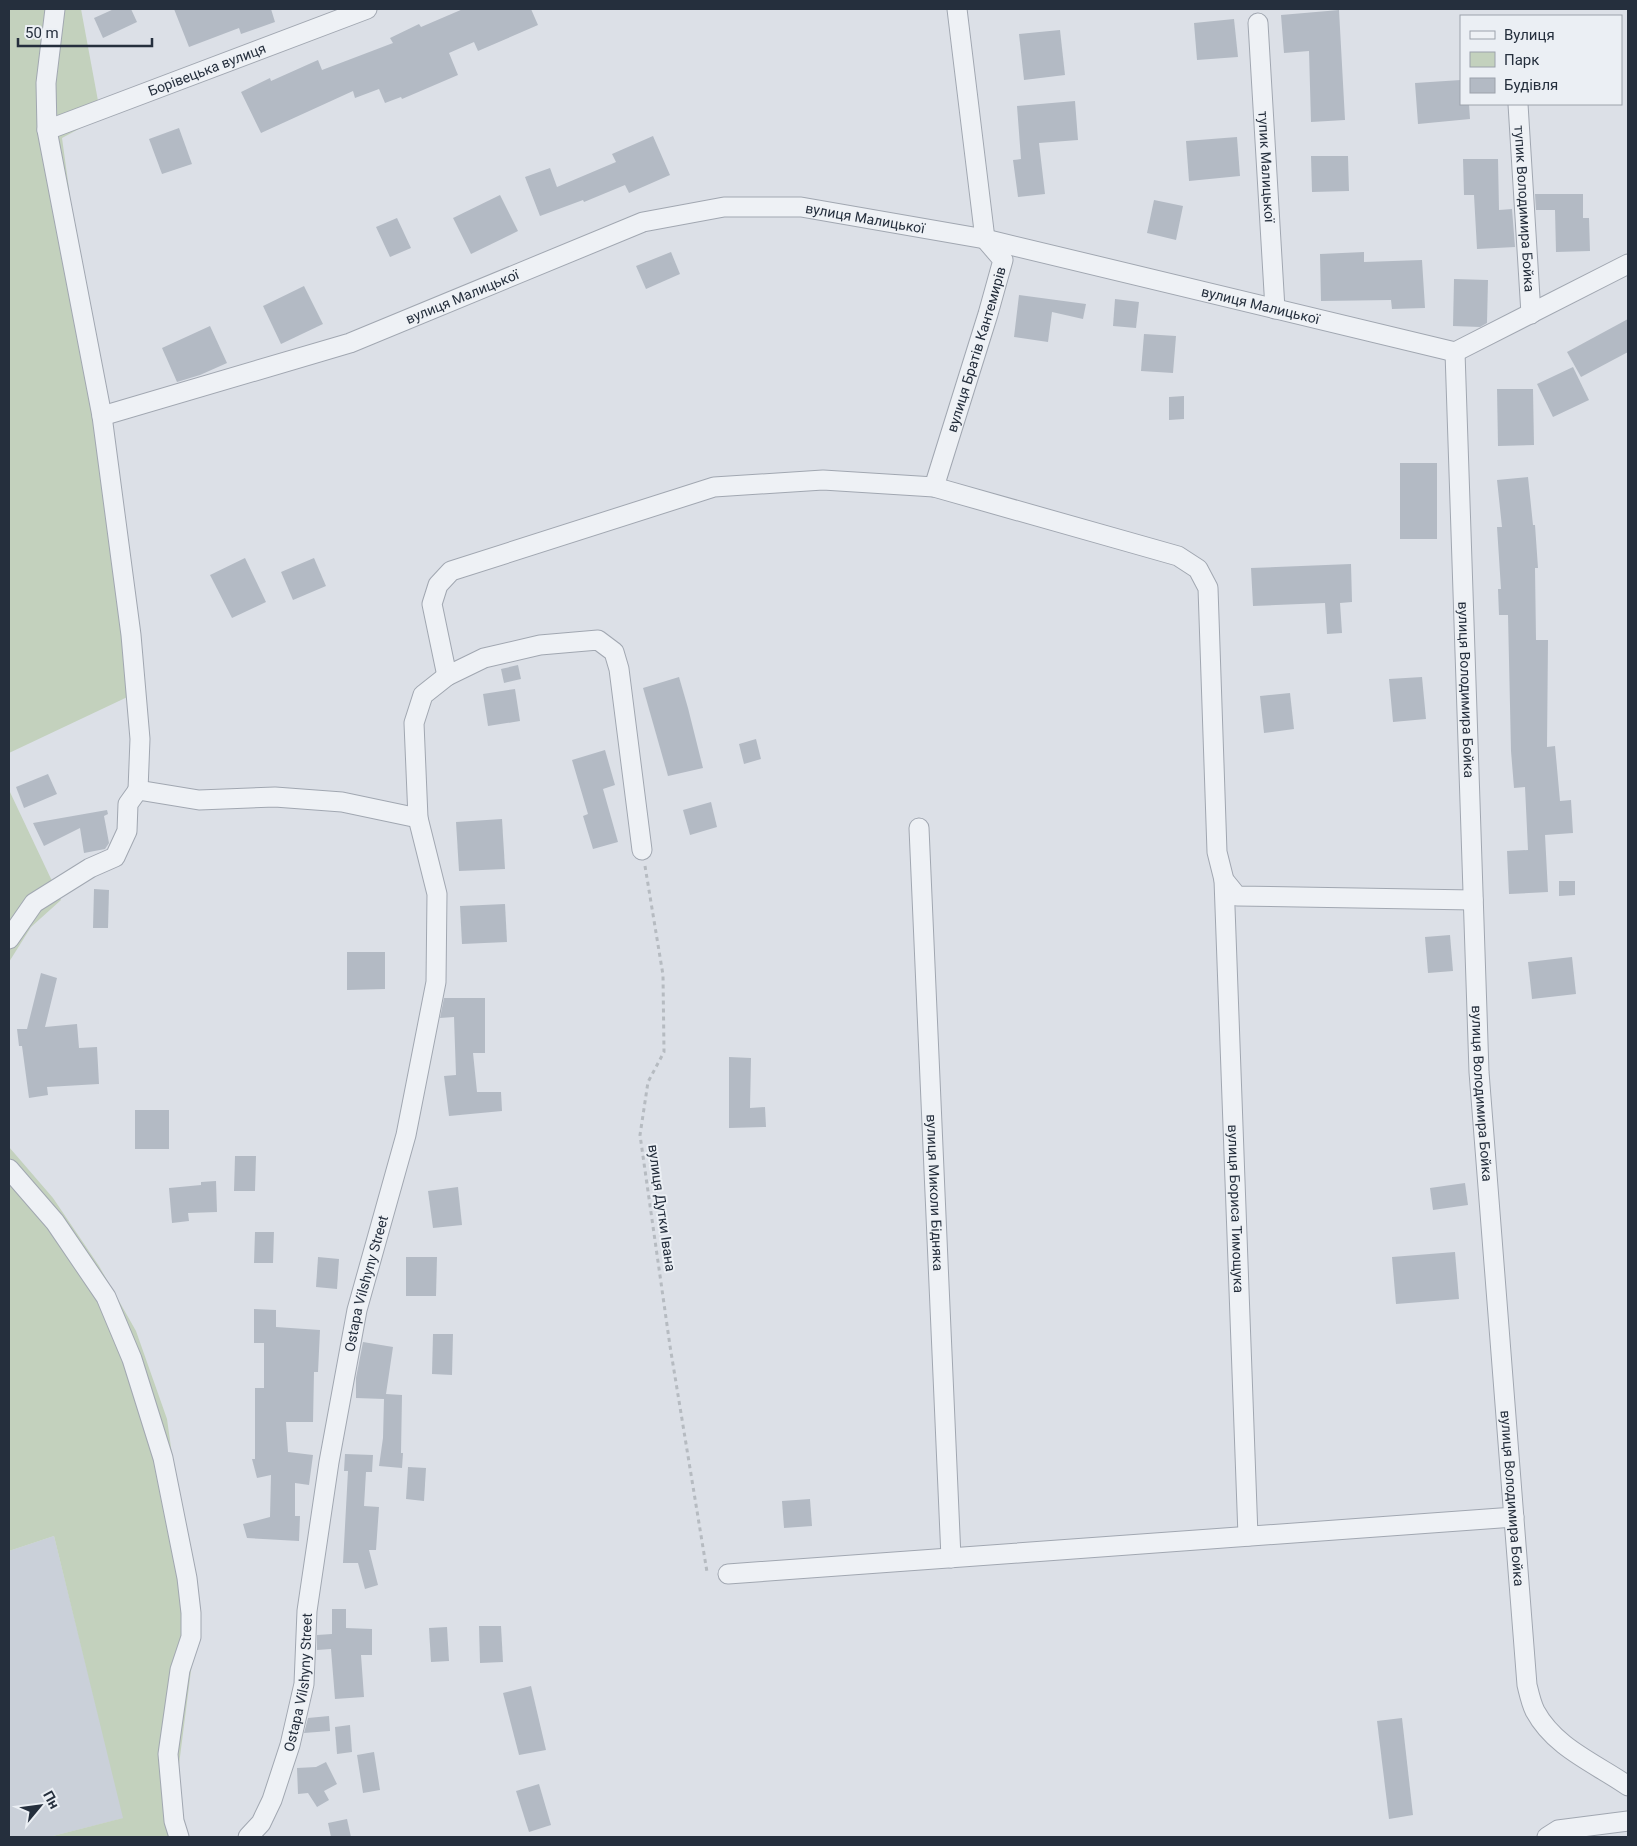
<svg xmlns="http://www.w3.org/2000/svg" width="1637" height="1846" font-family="Roboto,sans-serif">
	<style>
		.built { fill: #cad0d9 }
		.green { fill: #c3d1bd }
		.building { fill: #b3bac4 }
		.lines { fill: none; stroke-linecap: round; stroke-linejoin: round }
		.street-casing { stroke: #a1a7b1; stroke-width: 21 }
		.path { stroke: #b6bbc1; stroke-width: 3; stroke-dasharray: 4 4; stroke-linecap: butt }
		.street { stroke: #eef1f5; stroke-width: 19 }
		.labels { text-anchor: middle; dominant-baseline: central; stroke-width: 4; stroke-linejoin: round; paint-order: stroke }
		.street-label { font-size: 14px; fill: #252f3d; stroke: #ebeff4 }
	</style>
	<rect width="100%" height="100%" fill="#dce0e7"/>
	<!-- built -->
	<path class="built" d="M54,1536l70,282 -75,19h-40v-286z"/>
	<!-- green -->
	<g class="green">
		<path d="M9,9h72l20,108 -39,21 76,554 -129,61z"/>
		<path d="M9,790l52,110 -30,27 -22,35z"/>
		<path d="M9,1147l44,51 46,68 37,65 31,88 10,71 22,118 -22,172 9,57h-137l74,-19 -69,-282 -45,15z"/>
	</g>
	<!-- building -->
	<g class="building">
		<path d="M114,9h17l6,13 -34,16 -9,-20z"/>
		<path d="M174,9h97l4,13 -34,12 -2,-6 -50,19z"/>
		<path d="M463,9h68l7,16 -60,26 -4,-9 -25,11 9,22 -56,24 -1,-2 -16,6 -6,-14 -24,9 -2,-7 -92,42 -20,-41 29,-14 1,3 47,-21 4,10 71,-27 -3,-5 29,-14 2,3z"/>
		<path d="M1339,10l6,110 -34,2 -2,-71 -25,2 -3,-38z"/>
		<path d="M1234,19l4,38 -41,3 -3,-37z"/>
		<path d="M1060,30l5,45 -41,5 -5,-46z"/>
		<path d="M1461,80v24h8l1,15 -52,5 -3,-41z"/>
		<path d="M1075,101l3,39 -39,3 6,51 -27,3 -5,-37 8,-1 -4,-53z"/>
		<path d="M179,128l13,36 -30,10 -13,-35z"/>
		<path d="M653,136l17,39 -41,18 -4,-8 -41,17 -1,-2 -43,16 -15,-39 25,-9 7,19 59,-25 -4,-8z"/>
		<path d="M1237,137l3,39 -51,5 -3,-40z"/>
		<path d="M1311,156h37l1,35 -37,1z"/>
		<path d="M1463,159h35l1,51 13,-1 3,38 -38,2 -3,-54h-10z"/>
		<path d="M1535,194h48v24h6l1,33 -34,1 -1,-42h-19z"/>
		<path d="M500,195l18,36 -47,23 -18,-36z"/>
		<path d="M1154,200l29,6 -7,34 -29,-7z"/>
		<path d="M397,218l14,30 -21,9 -14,-30z"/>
		<path d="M671,252l9,22 -34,15 -10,-23z"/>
		<path d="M1364,252v10l58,-2 3,48 -33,1 -1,-9 -70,1 -1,-47z"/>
		<path d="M1454,279l34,1 -1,43 -7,4 -27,-1z"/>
		<path d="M304,286l19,38 -42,20 -18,-38z"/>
		<path d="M1019,295l67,9 -3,15 -31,-7 -4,30 -34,-5z"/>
		<path d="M1115,299l24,3 -3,26 -23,-2z"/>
		<path d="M1628,319v33l-47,25 -14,-25z"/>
		<path d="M210,326l17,37 -27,12 -23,7 -15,-34z"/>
		<path d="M1144,334l32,2 -3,37 -32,-2z"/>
		<path d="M1573,367l16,33 -36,17 -16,-33z"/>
		<path d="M1497,389h36l1,56 -36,1z"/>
		<path d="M1184,396v23l-15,1v-23z"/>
		<rect x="1400" y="463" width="37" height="76"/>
		<path d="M1528,477l5,48h2l3,43h-3l1,72h12l-1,107 8,-1 5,55 11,-1 2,33 -28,2 3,57 -39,2 -2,-43 21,-1 -3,-63 -11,1 -3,-37 -3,-136h-9l-1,-26h3l-4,-62h5l-5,-47z"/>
		<path d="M245,558l21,44 -34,16 -22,-43z"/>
		<path d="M314,558l12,28 -33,14 -12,-28z"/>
		<path d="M1351,564l1,38 -12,1 2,30 -15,1 -2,-31 -72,3 -2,-38z"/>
		<path d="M518,665l3,14 -17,4 -3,-14z"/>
		<path d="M679,677l9,31 15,60 -35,8 -25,-88z"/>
		<path d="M1422,677l4,42 -33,3 -4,-43z"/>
		<path d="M515,689l5,32 -32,5 -5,-32z"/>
		<path d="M1290,693l4,36 -30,4 -4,-37z"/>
		<path d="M756,739l5,20 -17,5 -5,-20z"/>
		<path d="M605,750l10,35 -12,4 15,53 -25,7 -10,-33 5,-2 -16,-54z"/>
		<path d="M48,774l9,20 -33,14 -8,-21z"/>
		<path d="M711,802l6,25 -27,8 -7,-25z"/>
		<path d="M107,810l1,4 -4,2 5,27 -4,6 -21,4 -4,-25 -36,18 -11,-23z"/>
		<path d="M502,819l3,50 -46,2 -3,-49z"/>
		<path d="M1559,881h16v14l-16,1z"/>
		<path d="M94,889l15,1 -1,38h-15z"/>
		<path d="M505,904l2,38 -45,2 -2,-38z"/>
		<path d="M1450,935l3,36 -25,2 -3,-36z"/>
		<path d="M347,952h38v37l-38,1z"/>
		<path d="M1572,957l4,37 -44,5 -4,-37z"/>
		<path d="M41,973l16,5 -12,49 32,-3 2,24 18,-1 2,37 -52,3 1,8 -19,3 -7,-52h-3l-2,-17h10z"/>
		<path d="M444,998h41v55h-12l4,39h24l1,19 -53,5 -5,-40 12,-1 -2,-58 -14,1z"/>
		<path d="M729,1057l22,1 -1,50 15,-1 1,20 -37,1z"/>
		<rect x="135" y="1110" width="34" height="39"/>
		<path d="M235,1156h21l-1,35h-21z"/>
		<path d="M216,1181l1,31 -29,1 1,8 -17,2 -3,-35 32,-3v-3z"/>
		<path d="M1465,1183l3,22 -35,5 -3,-22z"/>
		<path d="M458,1187l4,38 -29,3 -5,-37z"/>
		<path d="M255,1232h19l-1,31h-19z"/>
		<path d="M1455,1252l4,47 -63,5 -4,-47z"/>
		<path d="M318,1257l21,2 -2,30 -21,-2z"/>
		<path d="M406,1257h31l-1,39h-30z"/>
		<path d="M254,1309l22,1v17l44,3 -2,42h-4l-1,50h-27l2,30 25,3 -4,30 -14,-2v33h5l-1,25 -52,-3 -4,-14 27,-7 1,-42 -14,3 -5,-19h3v-71h9v-45h-10z"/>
		<path d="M433,1334h20l-1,41 -20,-1z"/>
		<path d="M363,1342l30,5 -7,47 16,1 -1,58h2l-1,15 -23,-2 4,-28 1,-39 -28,-1v-20z"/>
		<path d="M345,1454l28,1 -1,17h-6l-2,34 15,1 -3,43h-7l9,35 -13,4 -7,-26h-15l5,-92h-4z"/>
		<path d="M408,1467l18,1 -2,33 -18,-2z"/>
		<path d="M810,1499l2,27 -28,2 -2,-27z"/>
		<path d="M332,1609h14v19l26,1v26h-11l3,42 -29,2 -4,-50 -14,1v-15l15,-1z"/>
		<path d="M479,1626h22l2,36 -23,1z"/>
		<path d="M447,1627l2,34 -18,1 -2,-34z"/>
		<path d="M531,1686l15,64 -27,5 -16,-62z"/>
		<path d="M329,1716l1,15 -26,2 4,-15z"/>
		<path d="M1402,1718l11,97 -24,4 -12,-98z"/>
		<path d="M350,1725l2,27 -15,2 -2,-27z"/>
		<path d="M374,1752l6,38 -17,3 -6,-38z"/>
		<path d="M326,1762l11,22 -13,7 5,9 -12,7 -9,-14 -10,1 -1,-26 19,-1z"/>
		<path d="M539,1784l12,41 -22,7 -13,-41z"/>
		<path d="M347,1819l4,18h-20l-3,-14z"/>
	</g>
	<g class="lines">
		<defs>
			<g id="street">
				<path d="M55,9l-9,74 1,47 55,286 29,219 9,104 -2,51"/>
				<path id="s1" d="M1258,23l17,286"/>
				<path id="s2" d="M1518,104l13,210"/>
				<path id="s3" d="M47,130l320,-121"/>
				<path id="s4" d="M1455,352l24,720 48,613c2,8 4,18 8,26 20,37 60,52 93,75"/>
				<path id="s5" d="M102,416l248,-73 293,-121 81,-15h77l184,32 470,113 173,-88"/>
				<path id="s6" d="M934,487l54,-173 15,-54 -18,-21 -28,-230"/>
				<path d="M447,676l-15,-72 6,-19 13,-14 263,-84 109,-7 111,7 244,69 20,13 10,19 9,264 7,28 13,16 236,4"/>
				<path d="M138,790l61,10 76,-3 67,5 76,16"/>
				<path id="s7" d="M919,828l32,730"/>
				<path id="s8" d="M1224,880l24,656"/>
				<path d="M9,939l25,-36 56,-35 25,-11 12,-26 1,-27 10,-14"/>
				<path d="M9,1169l46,53 51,75 26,62 31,99 24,120 4,35v24l-11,33 -12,84 6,67 5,16"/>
				<path d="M728,1574l786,-57"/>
				<path id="s9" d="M248,1837l13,-14 11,-23 18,-55 14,-61 3,-73 22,-149 28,-152 49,-175 30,-153 1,-88 -19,-76 -4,-95 9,-28 24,-19 37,-18 56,-13 58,-5 16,12 5,17 23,181"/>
				<path d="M1547,1837l11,-7 70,-9"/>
			</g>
		</defs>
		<!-- street casing -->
		<use href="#street" class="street-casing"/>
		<!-- path -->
		<path class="path" d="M645,866l18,109 1,77 -16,30 -8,53 30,211 37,226"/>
		<!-- street -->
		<use href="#street" class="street"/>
	</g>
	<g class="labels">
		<!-- street labels -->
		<g class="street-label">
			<text stroke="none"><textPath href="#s3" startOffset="171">Борівецька вулиця</textPath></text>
			<text stroke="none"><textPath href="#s1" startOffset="144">тупик Малицької</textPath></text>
			<text stroke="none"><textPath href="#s2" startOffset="105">тупик Володимира Бойка</textPath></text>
			<text stroke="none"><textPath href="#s5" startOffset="800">вулиця Малицької</textPath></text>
			<text stroke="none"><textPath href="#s5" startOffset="380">вулиця Малицької</textPath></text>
			<text stroke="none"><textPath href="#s5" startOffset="1205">вулиця Малицької</textPath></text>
			<text stroke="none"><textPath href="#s6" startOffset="144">вулиця Братів Кантемирів</textPath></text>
			<text stroke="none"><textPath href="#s4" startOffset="338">вулиця Володимира Бойка</textPath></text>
			<text stroke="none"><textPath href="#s4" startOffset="742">вулиця Володимира Бойка</textPath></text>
			<text stroke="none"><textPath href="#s7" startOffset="365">вулиця Миколи Бідняка</textPath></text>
			<text transform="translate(662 1208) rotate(82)">вулиця Дутки Івана</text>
			<text stroke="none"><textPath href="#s8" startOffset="329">вулиця Бориса Тимощука</textPath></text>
			<text stroke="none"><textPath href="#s9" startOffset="571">Ostapa Vilshyny Street</textPath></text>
			<text stroke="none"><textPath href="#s4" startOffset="1148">вулиця Володимира Бойка</textPath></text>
			<text stroke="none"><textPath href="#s9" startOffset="166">Ostapa Vilshyny Street</textPath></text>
		</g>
	</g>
	<!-- border -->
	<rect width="1637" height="1846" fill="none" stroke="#252f3d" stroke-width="20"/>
	<!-- legend -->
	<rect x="1460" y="15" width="162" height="90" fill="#ebeff4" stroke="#9ca2ab"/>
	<rect x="1470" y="31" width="25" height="8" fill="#eef1f5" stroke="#9ca2ab"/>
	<text x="1504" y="40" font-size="15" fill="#252f3d">Вулиця</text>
	<rect x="1470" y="52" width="25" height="15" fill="#c3d1bd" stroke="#9ca2ab"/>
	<text x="1504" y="65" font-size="15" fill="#252f3d">Парк</text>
	<rect x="1470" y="78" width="25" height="15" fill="#b3bac4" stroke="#9ca2ab"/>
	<text x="1504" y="90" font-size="15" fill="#252f3d">Будівля</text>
	<!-- north arrow -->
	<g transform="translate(40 1806) rotate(61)" stroke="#ebeff4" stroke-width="4" paint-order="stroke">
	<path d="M0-4L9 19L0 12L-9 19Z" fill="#252f3d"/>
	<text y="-8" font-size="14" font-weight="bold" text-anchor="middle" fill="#252f3d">Пн</text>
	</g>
	<!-- scale -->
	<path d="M18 38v8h134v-8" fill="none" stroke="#252f3d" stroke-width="2.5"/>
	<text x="25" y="38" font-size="15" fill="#252f3d" stroke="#ebeff4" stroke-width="4" paint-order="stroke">50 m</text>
</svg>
